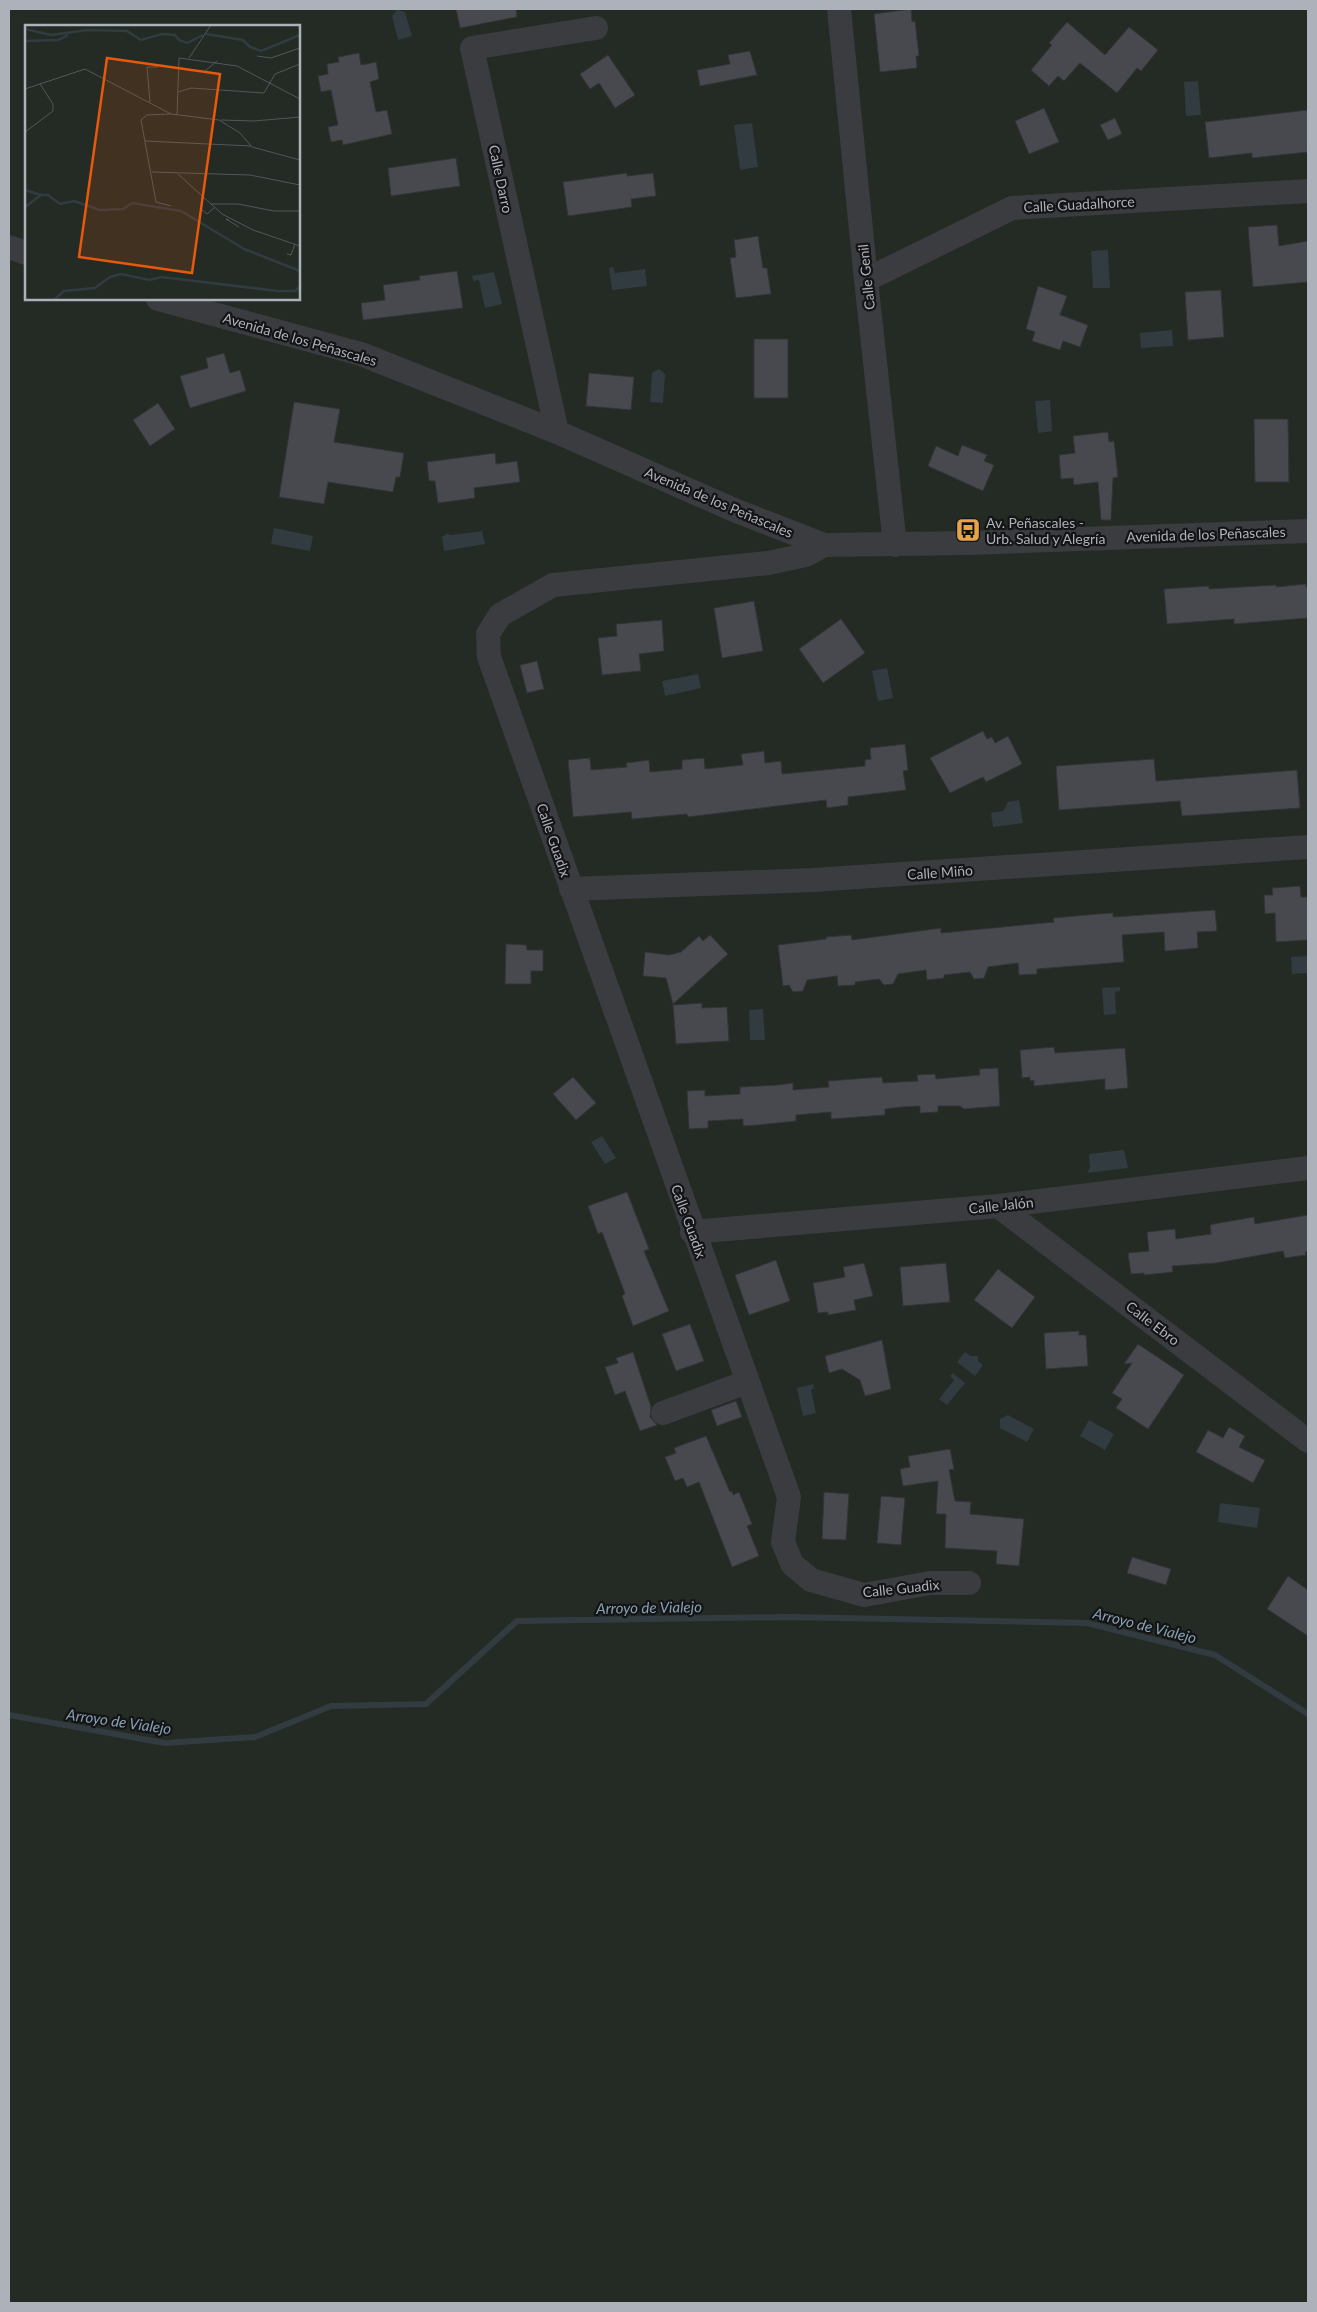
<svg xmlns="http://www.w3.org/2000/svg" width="1317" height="2312" font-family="Lato,sans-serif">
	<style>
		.green { fill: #232b24; fill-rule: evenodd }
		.water { fill: #323b40 }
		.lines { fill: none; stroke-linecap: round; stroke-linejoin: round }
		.stream { stroke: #323b40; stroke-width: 6 }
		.building { fill: #48494e; stroke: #333437 }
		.minor { stroke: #3a3c40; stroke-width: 24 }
		.labels { text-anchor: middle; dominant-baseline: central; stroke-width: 4.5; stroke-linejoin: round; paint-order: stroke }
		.street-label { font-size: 14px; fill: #adb2ba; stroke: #141416 }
		.poi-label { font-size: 14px; fill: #adb2ba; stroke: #141416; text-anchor: start }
		.water-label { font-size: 15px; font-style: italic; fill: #87a1b2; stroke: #141416 }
		.inset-river { fill: none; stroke: #323b40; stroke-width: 2.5 }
		.inset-road { fill: none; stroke: #54565b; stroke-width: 1 }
		.view { fill: #e8590c; fill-opacity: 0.15; stroke: #e8590c; stroke-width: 2.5 }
		.inset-edge { fill: none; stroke: #adb2ba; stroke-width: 2.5 }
	</style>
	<rect width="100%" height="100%" fill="#19191b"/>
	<!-- green -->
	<path class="green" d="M9,9h1299v2294h-1299zM26,26h273v273h-273z"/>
	<!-- water -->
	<g class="water">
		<path d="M397,10l8,2 7,24 -14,4 -6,-24z"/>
		<path d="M1198,81l3,34 -15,1 -2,-34z"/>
		<path d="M752,123l6,44 -18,3 -6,-45z"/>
		<path d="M1108,250l2,38h-17l-2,-37z"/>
		<path d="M613,267l2,6 30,-4 2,17 -35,4 -3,-22z"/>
		<path d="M494,272l8,32 -17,4 -6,-28 -6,1 -1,-5z"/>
		<path d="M1172,330l1,16 -32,2 -1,-15z"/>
		<path d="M659,369l6,5 -2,29 -13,-1 2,-29z"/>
		<path d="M1050,400l2,31 -14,2 -3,-32z"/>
		<path d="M274,528l39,8 -3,15 -39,-7z"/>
		<path d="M482,531l3,13 -41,7 -2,-14 4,-3 7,1z"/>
		<path d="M887,668l6,30 -15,3 -6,-30z"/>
		<path d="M698,674l3,14 -36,8 -3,-15z"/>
		<path d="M1019,800l4,23 -30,4 -2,-14 12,-2 5,-9z"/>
		<path d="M1308,956v17l-16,1 -1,-17z"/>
		<path d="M1120,987v4l-5,1 1,22 -12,1 -2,-27z"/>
		<path d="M763,1009l2,31h-15l-1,-30z"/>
		<path d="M602,1136l14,22 -11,6 -14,-22z"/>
		<path d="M1124,1150l4,18 -41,5 3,-5 -1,-14z"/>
		<path d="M965,1352l6,4h7v5l5,4 -8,11 -18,-14z"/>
		<path d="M953,1373l12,10 -18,22 -8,-6 15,-19 -4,-4z"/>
		<path d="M813,1384l1,4 -3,2 5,23 -13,3 -6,-28z"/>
		<path d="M1008,1415l26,14 -7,13 -27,-14v-9z"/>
		<path d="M1089,1420l25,14 -9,16 -25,-14z"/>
		<path d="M1220,1503l40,5 -3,20 -39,-6z"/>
	</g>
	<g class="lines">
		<!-- stream -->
		<path class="stream" d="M9,1715l156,28 90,-6 76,-31 95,-2 91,-83 272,-4 298,6 128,32 93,59"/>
	</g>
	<!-- building -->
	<g class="building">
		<path d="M456,9h60l1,8 -57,11z"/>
		<path d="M911,9l1,13 3,-1 4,35h-3l1,12 -37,4 -6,-58z"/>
		<path d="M1067,22l38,33 24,-28 29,23 -17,21 -4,-3 -20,25 -37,-30 -16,18 -6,-5 -9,10 -18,-16 21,-25 -3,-2z"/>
		<path d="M750,51l7,24 -57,11 -3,-16 33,-6 -2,-9z"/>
		<path d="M359,53l2,12 15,-3 3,17 -9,3 6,30 11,-2 5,24 -49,11 -1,-5 -11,2 -3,-15 10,-2 -7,-35 -10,2 -3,-16 10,-2 -1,-10 12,-2 -1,-5z"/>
		<path d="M608,55l27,40 -20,13 -16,-25 -9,6 -10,-15z"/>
		<path d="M1044,108l15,34 -30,12 -14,-33z"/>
		<path d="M1308,110v42l-56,6v-5l-43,5 -4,-36z"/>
		<path d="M1115,118l7,16 -14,6 -8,-15z"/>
		<path d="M456,158l4,28 -69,10 -3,-28z"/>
		<path d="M627,173v3l26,-3 3,23 -25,3 1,8 -64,9 -5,-34z"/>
		<path d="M1277,225l2,21 29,-5v41l-55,5 -5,-60z"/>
		<path d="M758,236l5,32h4l4,26 -35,4 -6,-40 6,-1 -2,-17z"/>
		<path d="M457,271l6,37 -100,12 -2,-17 24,-3 -2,-15 37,-5 -1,-4z"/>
		<path d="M1038,286l29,10 -7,19 28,10 -8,22 -17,-6 -3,9 -28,-9 3,-9 -9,-3z"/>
		<path d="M1221,290l3,47 -36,3 -3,-48z"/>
		<rect x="754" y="339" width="34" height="59"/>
		<path d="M224,353l6,20 10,-3 6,21 -56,17 -10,-32 28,-8 -2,-10z"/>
		<path d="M589,373l45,4 -3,33 -45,-4z"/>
		<path d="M294,402l46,7 -6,33 70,11 -4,24h-4l-3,15 -65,-10 -4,22 -45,-7z"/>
		<path d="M158,403l17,26 -25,17 -17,-26z"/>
		<path d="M1254,419h34l1,63h-34z"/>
		<path d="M1108,432l1,10 5,-1 4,36 -5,1 -2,42h-10l-3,-38 -24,3 -1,-7 -12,1 -2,-24 16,-2 -2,-17z"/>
		<path d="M962,445l25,10 -3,6 10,4 -11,26 -55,-25 8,-20 22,10z"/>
		<path d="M495,453l1,11 21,-3 3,21 -46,6 1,10 -37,5 -3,-22h-6l-2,-19z"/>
		<path d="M1306,584v3h2v31l-74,6v-5l-67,5 -3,-35 45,-3v3l67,-4v2z"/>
		<path d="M754,601l9,50 -41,7 -8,-50z"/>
		<path d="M841,619l24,34 -42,30 -24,-34z"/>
		<path d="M662,620l2,31 -25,3 2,17 -39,4 -4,-37 19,-2 -1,-12z"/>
		<path d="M537,661l7,28 -17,4 -7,-28z"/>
		<path d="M983,731l4,8 5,-2 3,6 13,-7 14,28 -36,18 -3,-5 -33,16 -20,-35z"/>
		<path d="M905,744l3,26 -5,1 3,19 -58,7v8l-21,3 -1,-8 -138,17 -1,-3 -55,5 -1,-7 -58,5 -5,-57 22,-2 1,12 36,-3 -1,-4 23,-3 1,12 32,-3v-9l22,-2 1,11 38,-4 -2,-11 23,-3 1,12 16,-2 1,13 83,-8v-6l6,-1 -1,-11z"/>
		<path d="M1154,759l2,22 141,-11 3,38 -118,8 -2,-15 -121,9 -3,-44z"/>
		<path d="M1300,886l1,11h7v43l-32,2 -1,-29 -10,1 -1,-19h9l-1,-7z"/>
		<path d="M1215,910l2,21 -20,1 1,16 -33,3 -1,-19 -42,3 2,27 -87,7v5l-18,1 -1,-12 -30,4 -4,11 -10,1 -4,-7 -26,3v3l-17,2 -1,-10 -28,4 -5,10 -9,1 -5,-6 -24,3v3l-17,1 -1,-10 -30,4 -4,11 -10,1 -4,-7 -6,1 -5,-41 48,-6v-2l25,-2 1,5 89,-12v5l113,-11 -1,-4 45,-4 15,-1v4z"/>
		<path d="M710,935l18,19 -55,50 -7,-26 -23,-2 2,-24 24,3 12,-3 18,-16 4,5z"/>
		<path d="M506,944l20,1 1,5h16v21h-12v13h-26z"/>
		<path d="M702,1003v5l25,-1 2,34 -53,3 -3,-39z"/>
		<path d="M1054,1047l1,6 70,-5 3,40 -23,2v-11l-71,7v-6l-4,1v-4l-8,1 -2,-28z"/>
		<path d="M998,1068l2,38 -36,3 -4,-3h-22v6l-18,1v-7l-18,1 -17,2v6l-54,4v-7l-35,3v6l-38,4 -15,1v-7l-35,2v7l-19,1 -2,-38 18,-1v6l35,-2v-7l38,-2 15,-2v7l36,-3 -1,-6 39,-3 15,-1 1,6 17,-1 18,-1 -1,-6 18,-1 1,5 44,-4 -1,-6z"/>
		<path d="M573,1077l23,26 -20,17 -23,-26z"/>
		<path d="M627,1192l22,57 -5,2 25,60 -36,15 -11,-30 3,-2 -23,-62 -4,2 -10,-28z"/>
		<path d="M1308,1215v37h-3l1,3 -21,3 -2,-7 -67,12 -44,3 1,6 -29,3v-2l-13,1 -3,-21 21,-2 -2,-19 28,-3 1,10 35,-5 -1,-9 9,-2 35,-6 1,7z"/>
		<path d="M776,1260l14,41 -41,14 -14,-40z"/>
		<path d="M864,1263l9,33 -19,4 2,10 -28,5v-3l-10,1 -5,-30 32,-6 -2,-10z"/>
		<path d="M946,1263l4,39 -47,4 -3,-39z"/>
		<path d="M998,1269l37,28 -23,31 -38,-28z"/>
		<path d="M690,1324l14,37 -28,10 -14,-37z"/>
		<path d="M1079,1331v4h7l2,31 -42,3 -2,-36z"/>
		<path d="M882,1340l9,49 -26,7 -5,-16 -18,-11 -13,4 -4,-17z"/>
		<path d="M1138,1344l46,31 -36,54 -32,-21 6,-9 -10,-6 20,-30 -8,1z"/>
		<path d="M633,1352l18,55 -1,10 7,8 -17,6 -15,-40 -10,4 -10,-28 13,-4 -2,-5z"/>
		<path d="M736,1401l6,16 -25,9 -6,-16z"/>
		<path d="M1229,1427l16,9 -6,11 26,13 -12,23 -57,-31 12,-22 15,8z"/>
		<path d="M706,1436l24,56 2,-1 1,4 6,-3 13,32 -5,2 12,30 -27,11 -33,-85 -12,5 -4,-9 -8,3 -10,-24 11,-4 -2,-5z"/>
		<path d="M950,1449l4,20 -5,1 6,31 16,1 -1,12 54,5 -5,47 -23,-2 1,-13 -52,-3 1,-34h-10l2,-33 -35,5 -3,-17 10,-2 -2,-11z"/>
		<path d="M824,1492l25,2 -3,46 -24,-1z"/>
		<path d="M881,1496l24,2 -4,47 -24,-2z"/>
		<path d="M1132,1557l39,12 -5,16 -39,-12z"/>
		<path d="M1288,1576l20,14v46l-41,-27z"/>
	</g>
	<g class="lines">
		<!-- minor -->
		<g class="minor">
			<path d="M839,9l27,271 29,265"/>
			<path d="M9,247l17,6"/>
			<path d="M866,280l146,-72 296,-17"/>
			<path d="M158,299l203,55 196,78 177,78 90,35 145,-2 339,-12"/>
			<path d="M557,432l-85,-384 124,-20"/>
			<path d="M824,545l-18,10 -38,8 -215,22 -53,30 -12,19 1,23 300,840 -6,45 9,22 19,16 53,15 66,-12h39"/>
			<path d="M571,889l242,-9 495,-33"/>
			<path d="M998,1206l310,235"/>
			<path d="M692,1232l306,-26 310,-38"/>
			<path d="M663,1413l84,-31"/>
		</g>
	</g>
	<!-- icons -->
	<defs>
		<symbol id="bus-square" viewBox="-11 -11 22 22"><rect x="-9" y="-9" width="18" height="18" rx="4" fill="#e5a448" stroke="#141416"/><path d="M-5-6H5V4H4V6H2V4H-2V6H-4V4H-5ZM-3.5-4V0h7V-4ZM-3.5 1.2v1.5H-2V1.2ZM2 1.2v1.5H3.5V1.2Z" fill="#111"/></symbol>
	</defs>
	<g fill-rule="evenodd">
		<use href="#bus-square" x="954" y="516" width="28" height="28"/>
	</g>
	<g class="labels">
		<!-- street labels -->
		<g class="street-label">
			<text transform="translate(501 179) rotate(78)">Calle Darro</text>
			<text transform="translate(1079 204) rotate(-3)">Calle Guadalhorce</text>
			<text transform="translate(866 277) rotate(-96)">Calle Genil</text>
			<text transform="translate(300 339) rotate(16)">Avenida de los Peñascales</text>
			<text transform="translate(719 502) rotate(23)">Avenida de los Peñascales</text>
			<text transform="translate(1206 534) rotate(-2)">Avenida de los Peñascales</text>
			<text transform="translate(554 840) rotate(71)">Calle Guadix</text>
			<text transform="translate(940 872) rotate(-4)">Calle Miño</text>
			<text transform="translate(1001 1205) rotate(-6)">Calle Jalón</text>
			<text transform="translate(689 1221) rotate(70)">Calle Guadix</text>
			<text transform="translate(1153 1323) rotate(37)">Calle Ebro</text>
			<text transform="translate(901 1588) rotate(-6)">Calle Guadix</text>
		</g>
		<!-- poi labels -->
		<g class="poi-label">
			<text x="986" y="522">Av. Peñascales -<tspan x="986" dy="16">Urb. Salud y Alegría</tspan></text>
		</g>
		<!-- water labels -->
		<g class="water-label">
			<text transform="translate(649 1607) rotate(-1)">Arroyo de Vialejo</text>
			<text transform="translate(1145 1625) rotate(14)">Arroyo de Vialejo</text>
			<text transform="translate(119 1721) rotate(8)">Arroyo de Vialejo</text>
		</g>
	</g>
	<!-- overview -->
	<g transform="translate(25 25)">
		<rect width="275" height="275" fill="#19191b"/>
		<path d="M0,0h275v275h-275z" fill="#232b24"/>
		<path class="inset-river" d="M0,4l26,6 37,-5 39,1 14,9 21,-6 13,1 4,5 8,3 16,-8M181,9l37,6 7,7 11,4 39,-16M0,16l33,-1 10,-5M0,165l16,5M0,182l16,-12h7l12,9 14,-3 26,9 23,-1 9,-6 49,8 63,38 56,22M29,275l10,-9 31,-3 15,-11 11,-3 29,6 11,-3 117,14h17l5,-4"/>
		<path class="inset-road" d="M232,31l14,2 29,-10M164,33l22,-33M180,46l12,-10M0,64l60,-20 86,45 48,6 21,13 12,14 48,13M153,67l13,-4 73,5 11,-19 25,-10M125,77l-3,-35h11M152,90l2,-57 58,8 63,33M196,95l33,1 46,-4M0,107l28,-21v-7l-13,-20M120,116l106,5M127,147l98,3 50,10M153,149l44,40 31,16 47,16M186,179h27l36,7h26M146,181l-15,-4 -15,-82 6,-5 24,-1M176,184l6,5 7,-6M204,195l-3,-1 13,8M262,229l4,1 4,-11"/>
		<path class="view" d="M82,33l113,16 -28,199 -113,-16z"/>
		<rect width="275" height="275" class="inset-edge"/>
	</g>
	<!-- border -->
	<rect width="1317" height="2312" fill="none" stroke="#adb2ba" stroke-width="20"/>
</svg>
